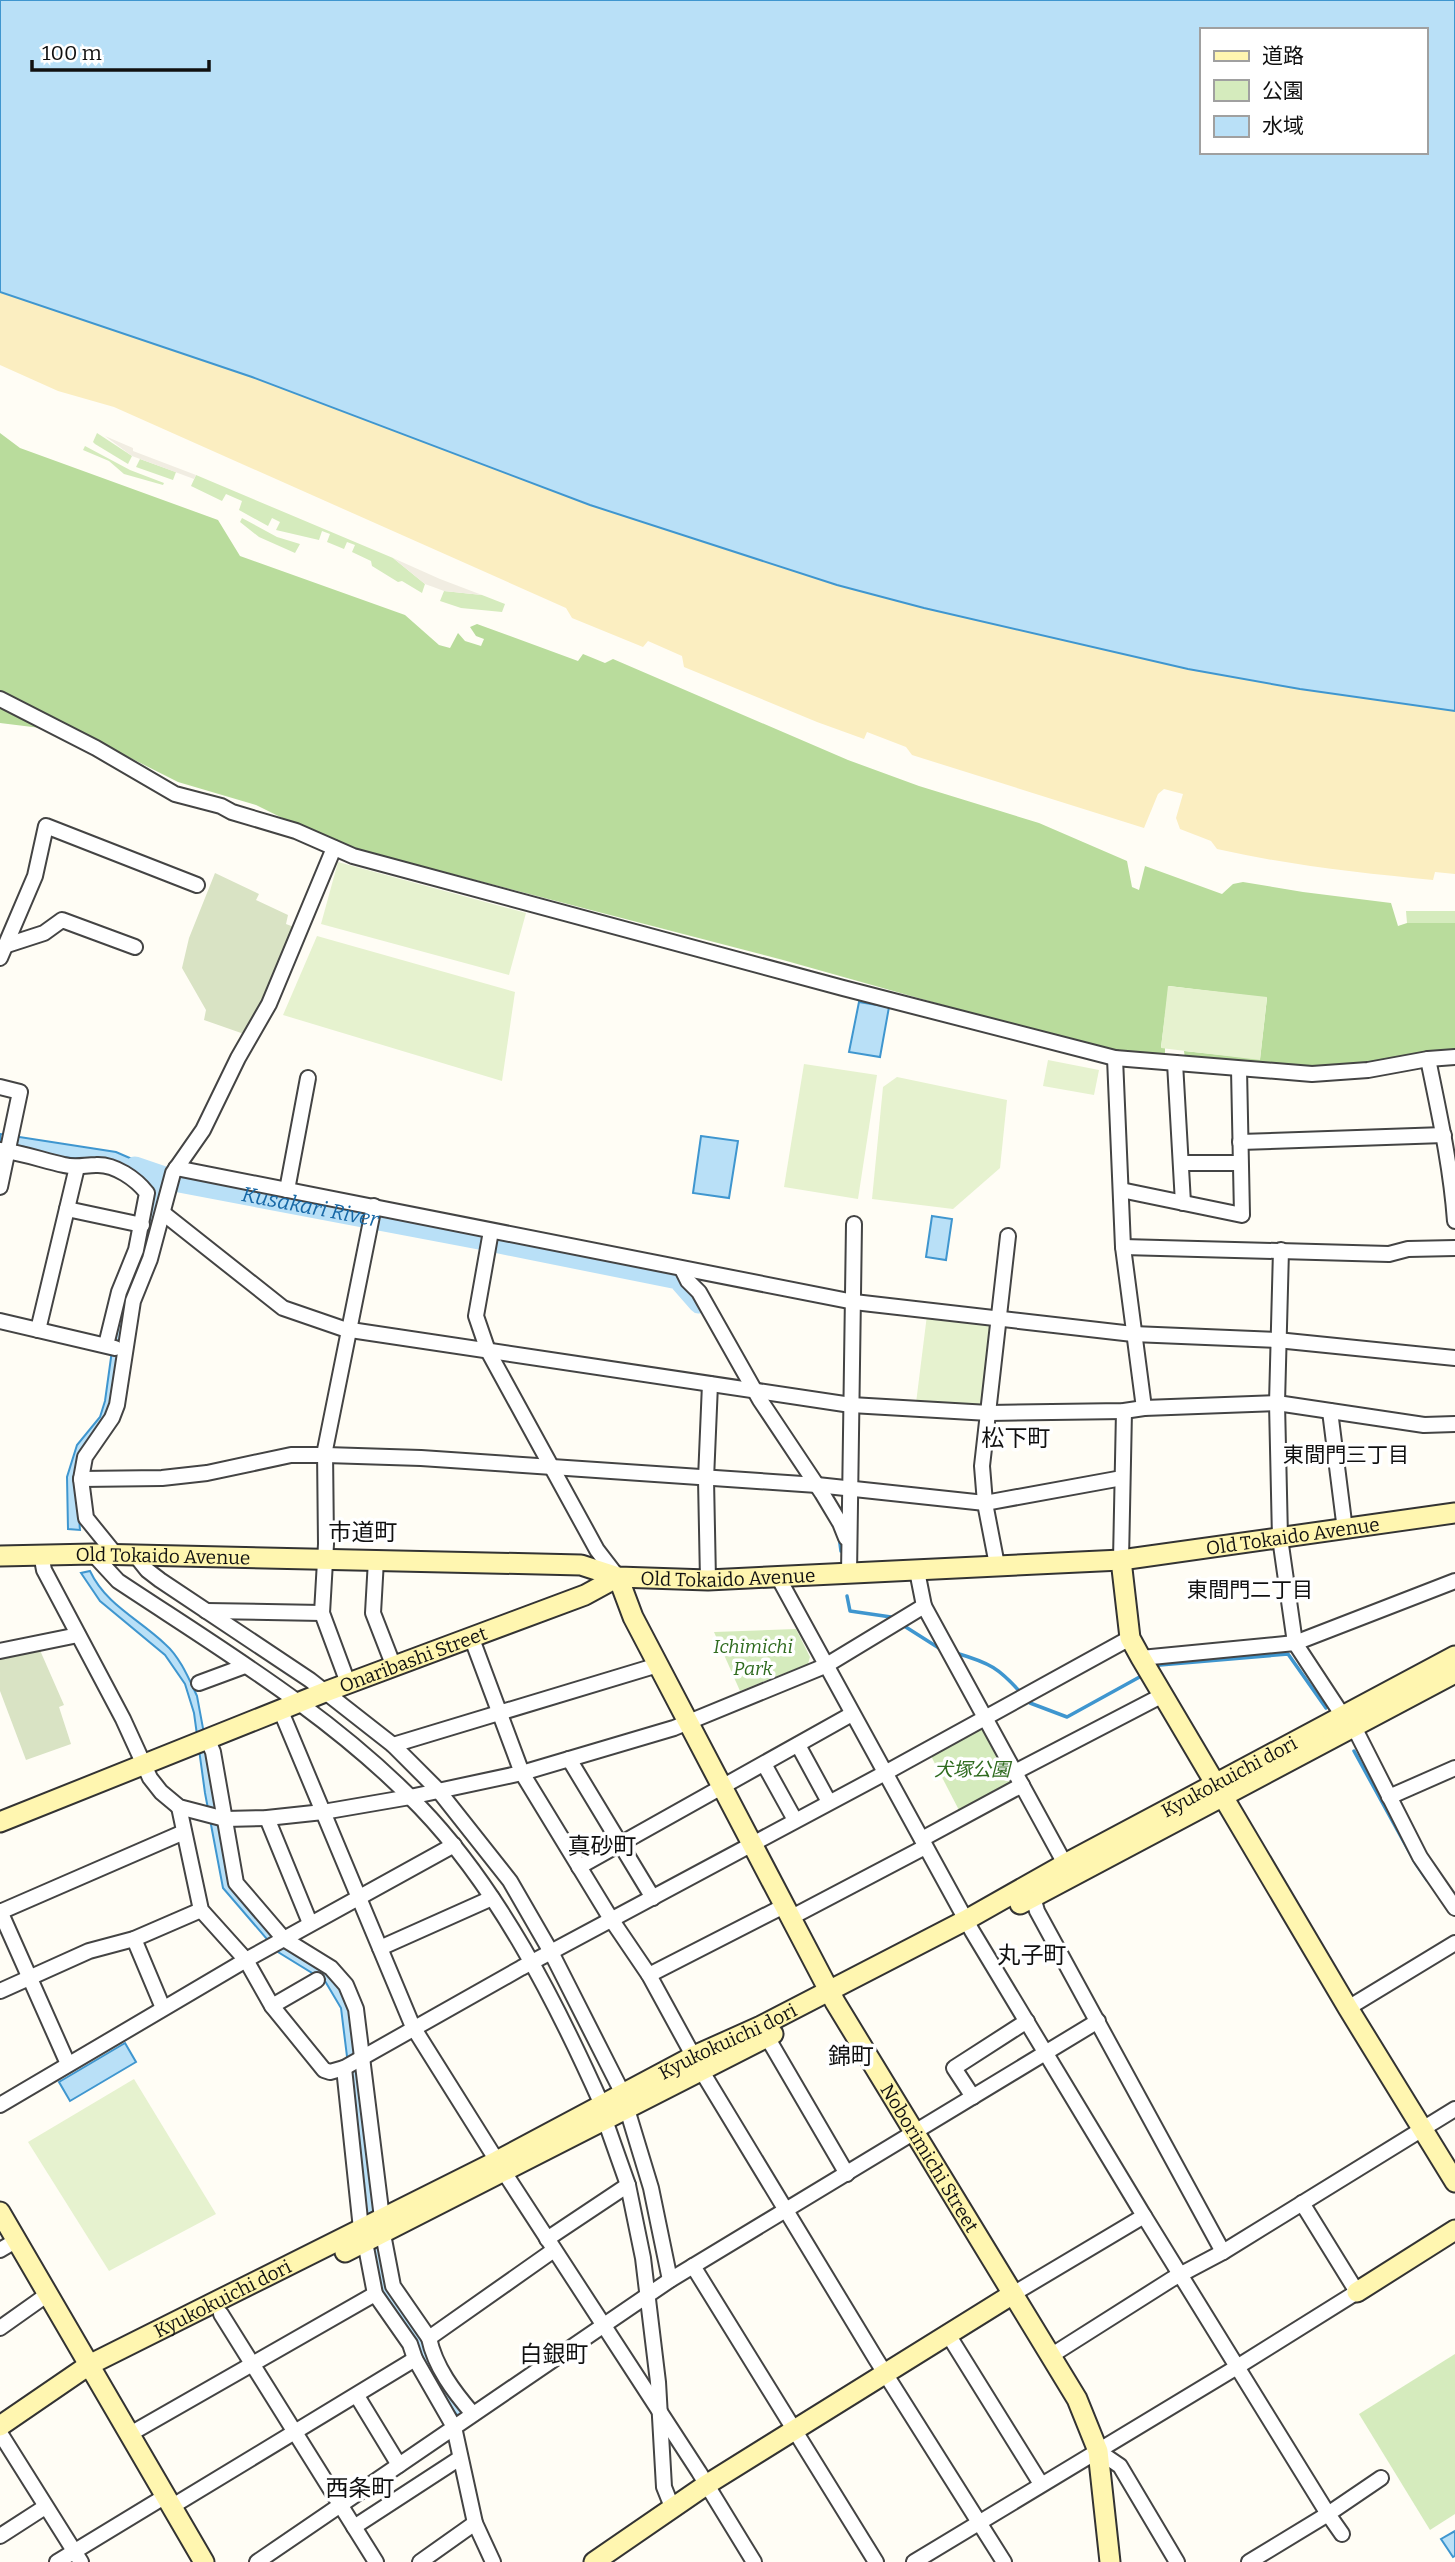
<svg xmlns="http://www.w3.org/2000/svg" width="1455" height="2562" font-family="Bitter,'Noto Sans JP',serif">
	<style>
		.green { fill: #d5ebbd }
		.forest { fill: #b9dc9c }
		.sand { fill: #fbeec1 }
		.cemetery { fill: #d9e3c4 }
		.pitch { fill: #e6f2cf }
		.plaza { fill: #f1ede2 }
		.water { fill: #b9e0f7; stroke: #3f96cf; stroke-width: 2; fill-rule: evenodd }
		.lines { fill: none; stroke-linecap: round; stroke-linejoin: round }
		.stream { stroke: #3f96cf; stroke-width: 3.5 }
		.river { stroke: #b9e0f7; stroke-width: 21 }
		.street-casing { stroke: #444; stroke-width: 18 }
		.secondary-casing { stroke: #333; stroke-width: 23 }
		.street { stroke: #fff; stroke-width: 14 }
		.secondary { stroke: #fff6b0; stroke-width: 19 }
		.labels { text-anchor: middle; dominant-baseline: central; stroke-width: 7; stroke-linejoin: round; paint-order: stroke }
		.street-label { font-size: 19px; fill: #111; stroke: #fff }
		.park-label { font-size: 19px; font-style: italic; fill: #2f6b1f; stroke: #fff }
		.water-label { font-size: 21px; font-style: italic; fill: #1768a6; stroke: #fff }
		.neighbourhood-label { font-size: 21px; fill: #111; stroke: #fff }
		.quarter-label { font-size: 23px; fill: #111; stroke: #fff }
	</style>
	<rect width="100%" height="100%" fill="#fffdf5"/>
	<!-- green -->
	<g class="green">
		<path d="M97,433l35,23 -4,8 -33,-20 -2,-2z"/>
		<path d="M85,446l45,24 34,13 -1,2 -39,-11 -15,-13 -26,-11z"/>
		<path d="M140,459l36,13 -3,8 -37,-13z"/>
		<path d="M196,475l197,83 32,26 -3,9 -20,-12 -4,1 -26,-16 -1,-5 -19,-9 3,-7 -8,-3 -3,7 -17,-7 3,-8 -8,-3 -3,9 -43,-10 4,-8 -8,-4 -4,8 -29,-16 3,-9 -16,-7 -4,7 -31,-15z"/>
		<path d="M242,518l35,19 23,7 -5,9 -36,-16 -19,-15z"/>
		<path d="M444,591l38,4 23,9 -3,8 -41,-4 -21,-7z"/>
		<path d="M1406,911h49v12h-48z"/>
		<path d="M796,1629l14,28 -2,7 -68,27 -26,-59z"/>
		<path d="M981,1729l6,2 27,52 -53,31 -30,-58z"/>
		<path d="M1455,2354v160l-25,16 -71,-116z"/>
	</g>
	<!-- forest -->
	<path class="forest" d="M0,433l20,15 198,72 22,36 165,59 34,30 11,3 8,-15 7,8 16,5 3,-7 -8,-3 -6,-9 7,-3 101,37 5,-7 22,9 8,-4 235,101 71,26 120,37 88,38 5,26 7,3 6,-24 77,28 11,-10 10,-2 60,10 88,11 7,23 9,-3h48v126c-42,4 -82,14 -124,18 -48,5 -99,-4 -146,-8l-1,-8 76,8 7,-61 -98,-12 -8,61 4,1v9l-42,-4 -66,-16 -274,-77 -450,-117 -77,-38 -78,-23 -97,-49 -81,-10z"/>
	<!-- sand -->
	<path class="sand" d="M0,292l252,85 338,128 247,80 87,23 264,61 112,20 155,22v163l-20,-2 -2,8c-73,-7 -145,-15 -216,-31l-6,-8 -31,-12 -4,-11 7,-24 -19,-5 -6,5 -14,34 -232,-73 -6,-8 -39,-15 -3,7 -47,-17 -133,-55 -2,-11 -34,-15 -5,6 -71,-29 -6,-10 -452,-201 -56,-16 -58,-26z"/>
	<!-- cemetery -->
	<g class="cemetery">
		<path d="M215,873l44,21 -3,6 32,15 -2,9 8,3 -33,80 -17,27 -40,-14 2,-10 -24,-42 7,-30z"/>
		<path d="M39,1648l25,57 -5,2 12,37 -45,16 -26,-69v-34z"/>
	</g>
	<!-- pitch -->
	<g class="pitch">
		<path d="M338,862l188,51 -17,62 -188,-51z"/>
		<path d="M317,936l198,56 -13,89 -219,-66z"/>
		<path d="M1168,986l99,11 -7,63 -99,-12z"/>
		<path d="M1048,1060l51,10 -5,25 -51,-9z"/>
		<path d="M804,1064l73,11 -19,124 -74,-12z"/>
		<path d="M897,1077l110,23 -7,68 -47,41 -81,-10 11,-112z"/>
		<path d="M927,1315l64,10 -10,81 -65,-3z"/>
		<path d="M134,2079l82,135 -107,57 -81,-129z"/>
	</g>
	<!-- plaza -->
	<g class="plaza">
		<path d="M105,436l28,12v3l63,24 -2,4 -62,-23z"/>
		<path d="M393,558l47,21 42,16 -38,-4 -8,-3 -11,-4z"/>
	</g>
	<!-- water -->
	<g class="water">
		<path d="M0,0h1455v711l-155,-22 -112,-20 -264,-61 -87,-23 -247,-80 -338,-128 -252,-85zM1201,30h224v122h-224z"/>
		<path d="M859,1002l30,5 -9,50 -31,-5z"/>
		<path d="M0,1134l116,18 46,20c-1,61 -30,123 -44,182 -5,19 -2,40 -10,58 -4,10 -13,18 -17,28 -7,16 -13,72 -11,90l-12,-1 -1,-52 10,-32 23,-28 5,-16 9,-65 38,-146 -46,-29 -57,-5 -24,-9 -25,-4z"/>
		<path d="M701,1136l37,5 -9,57 -36,-5z"/>
		<path d="M932,1216l20,3 -6,41 -20,-3z"/>
		<path d="M90,1571c16,34 49,48 75,73 15,13 24,35 32,52l35,188 100,88 13,20 7,25 30,236 35,77 49,82 -7,5 -10,-11 -70,-117 -13,-79 -25,-202 -16,-27 -47,-29 -55,-64 -18,-95 -11,-80 -9,-29 -20,-29 -65,-54 -19,-28z"/>
		<path d="M125,2043l11,19 -66,39 -11,-19z"/>
		<path d="M1455,2531v25l-2,1 -12,-18z"/>
	</g>
	<g class="lines">
		<!-- stream -->
		<g class="stream">
			<path d="M839,1536l2,15"/>
			<path d="M847,1596l3,15 41,6 4,2"/>
			<path d="M901,1624l41,26"/>
			<path d="M956,1653c34,10 43,15 66,41"/>
			<path d="M1154,1668l6,-3 128,-11 38,54"/>
			<path d="M1027,1700l3,3 37,14 78,-43"/>
			<path d="M1354,1751l62,113 11,16"/>
		</g>
		<!-- river -->
		<g class="river">
			<path id="s1" d="M135,1167l44,15 300,57"/>
			<path d="M499,1243l179,36 21,24"/>
		</g>
		<defs>
			<g id="street">
				<path d="M0,699l96,49 79,46 46,12 11,6 64,19 57,25 490,132 272,70 197,16 56,-4 60,-11 27,-2"/>
				<path d="M7,945l37,-12 18,-13 73,27"/>
				<path d="M0,958l35,-82 11,-50 151,59"/>
				<path d="M1115,1058l8,189 21,161"/>
				<path d="M1428,1059c11,54 23,107 27,162"/>
				<path d="M1175,1063l8,140"/>
				<path d="M0,1087l20,5 -20,95"/>
				<path d="M1240,1142l204,-7"/>
				<path d="M0,1150c22,3 42,10 64,15 11,3 21,0 32,0 19,-1 40,14 51,28l-11,57 -17,42 -13,53"/>
				<path d="M1181,1163h59"/>
				<path d="M176,1168l678,134 279,32 144,6 178,18"/>
				<path d="M287,1190l21,-112"/>
				<path d="M1121,1190l121,25 -3,-146"/>
				<path d="M67,1209l75,16"/>
				<path d="M163,1213l120,95 61,21 507,76 138,8 135,-2 20,-3 133,-5 147,22 31,-1"/>
				<path d="M491,1231l-15,85 12,35 109,199 20,26"/>
				<path d="M1123,1247l266,7 19,-5 47,-1"/>
				<path d="M1281,1250l-4,153 3,135 15,105 48,73"/>
				<path d="M682,1269l6,12 11,11 61,108 62,93 18,30 6,15"/>
				<path d="M0,1321l115,27"/>
				<path d="M38,1330l39,-163"/>
				<path d="M1330,1411l15,119"/>
				<path d="M81,1479l81,-1 45,-5 84,-18h35l95,3 396,27 168,18 137,-25"/>
				<path d="M41,1554l3,16 79,149 27,59 11,14 18,15 46,12 42,-1 56,-6 87,-15 112,-24 152,-45 151,-62 99,-60"/>
				<path d="M93,1554l25,27c104,69 215,135 302,226 79,82 136,195 182,298"/>
				<path d="M116,1555l-30,-37 -5,-39 4,-22 27,-39 5,-13 16,-104 17,-42 23,-86 30,-43 35,-72 31,-54 65,-156"/>
				<path d="M135,1555l12,15 13,10 150,100 83,65 45,45 72,91 41,71 72,142"/>
				<path d="M376,1560l-3,53 21,54"/>
				<path d="M1121,1560l3,-149"/>
				<path d="M997,1565l-12,-62 -3,-37 26,-230"/>
				<path d="M917,1571l7,35 141,258"/>
				<path d="M849,1574l5,-350"/>
				<path d="M778,1577l194,354 172,285 -131,78"/>
				<path d="M708,1580l-2,-101 4,-95"/>
				<path d="M206,1611l116,2"/>
				<path d="M472,1639l50,134 89,146 38,56 52,95 175,289 128,203"/>
				<path d="M0,1651l78,-16"/>
				<path d="M1141,1658l154,-15 160,-62"/>
				<path d="M199,1683l46,-17"/>
				<path d="M348,1683l-26,-70 4,-69 -1,-94 49,-244"/>
				<path d="M280,1709l133,318 91,145 195,300 55,90"/>
				<path d="M1354,1727l66,130 35,51"/>
				<path d="M207,1738l6,14 23,131 48,56 47,29 15,17 10,24 26,209"/>
				<path d="M393,1745l265,-80"/>
				<path d="M798,1745l31,57"/>
				<path d="M569,1759l84,139"/>
				<path d="M764,1764l31,56"/>
				<path d="M1015,1772l148,-77"/>
				<path d="M1389,1797l66,-29"/>
				<path d="M179,1807l22,103 45,50 26,46 52,64 6,2 14,-4 177,-100 364,-195 245,-135"/>
				<path d="M267,1818l43,105"/>
				<path d="M922,1839l100,-54"/>
				<path d="M579,1867l273,-153"/>
				<path d="M1033,1897l4,14 186,341"/>
				<path d="M0,1911l68,153"/>
				<path d="M0,1912l184,-80"/>
				<path d="M790,1918l135,-71"/>
				<path d="M134,1939l29,69"/>
				<path d="M380,1948l112,-50"/>
				<path d="M649,1975l135,-69"/>
				<path d="M0,1991l89,-40 45,-12 67,-29"/>
				<path d="M272,2006l45,-26"/>
				<path d="M1348,2008l107,-65"/>
				<path d="M763,2030l84,144"/>
				<path d="M344,2068l17,161"/>
				<path d="M973,2097l-19,-29 73,-47"/>
				<path d="M0,2105l246,-145 208,-115"/>
				<path d="M627,2109l24,79 19,92"/>
				<path d="M605,2120l23,65 15,73 15,124 6,105 8,20"/>
				<path d="M1144,2216l184,298 -79,48"/>
				<path d="M383,2234l10,52 36,52c6,29 25,54 44,76"/>
				<path d="M547,2239l81,-54"/>
				<path d="M365,2242l10,52 35,50 5,15 39,68 21,96 18,39"/>
				<path d="M0,2250l17,-10"/>
				<path d="M693,2266l183,296"/>
				<path d="M221,2314l155,248"/>
				<path d="M0,2328l48,-34"/>
				<path d="M949,2336l92,148"/>
				<path d="M429,2338l125,-88"/>
				<path d="M1052,2355l120,-76 51,-27 232,-143"/>
				<path d="M357,2396l42,69"/>
				<path d="M0,2433l81,129"/>
				<path d="M130,2434l245,-140"/>
				<path d="M1098,2451l22,15 57,96"/>
				<path d="M171,2507l244,-148"/>
				<path d="M354,2527l106,-69"/>
				<path d="M1342,2534l-14,-20 53,-36"/>
				<path d="M0,2536l45,-29"/>
				<path d="M57,2562l107,-65"/>
				<path d="M257,2562l413,-282 428,-259"/>
				<path d="M420,2562l55,-39"/>
				<path d="M914,2562l323,-195 120,-75 -55,-89"/>
			</g>
			<g id="secondary">
				<path id="s2" d="M0,1556l93,-2 488,11 37,12 90,3 413,-20 334,-47"/>
				<path d="M1121,1560l9,78 11,20 207,350 107,174"/>
				<path id="s3" d="M0,1822l325,-130 260,-97 33,-18 15,40 202,385 242,397 21,52 12,111"/>
				<path d="M1020,1904l435,-231"/>
				<path d="M0,2212l204,350"/>
				<path d="M345,2252l428,-218"/>
				<path d="M1357,2292l98,-62"/>
				<path id="s4" d="M0,2426l89,-61 408,-204 197,-105 67,-30 205,-106 99,-56 390,-208"/>
				<path d="M594,2562l112,-77 307,-191"/>
			</g>
		</defs>
		<!-- street casing -->
		<use href="#street" class="street-casing"/>
		<!-- secondary casing -->
		<use href="#secondary" class="secondary-casing"/>
		<!-- street -->
		<use href="#street" class="street"/>
		<!-- secondary -->
		<use href="#secondary" class="secondary"/>
	</g>
	<g class="labels">
		<!-- street labels -->
		<g class="street-label">
			<text stroke="none"><textPath href="#s2" startOffset="1297">Old Tokaido Avenue</textPath></text>
			<text stroke="none"><textPath href="#s2" startOffset="163">Old Tokaido Avenue</textPath></text>
			<text stroke="none"><textPath href="#s2" startOffset="730">Old Tokaido Avenue</textPath></text>
			<text stroke="none"><textPath href="#s3" startOffset="444">Onaribashi Street</textPath></text>
			<text stroke="none"><textPath href="#s4" startOffset="1391">Kyukokuichi dori</textPath></text>
			<text stroke="none"><textPath href="#s4" startOffset="824">Kyukokuichi dori</textPath></text>
			<text stroke="none"><textPath href="#s3" startOffset="1325">Noborimichi Street</textPath></text>
			<text stroke="none"><textPath href="#s4" startOffset="257">Kyukokuichi dori</textPath></text>
		</g>
		<!-- park labels -->
		<g class="park-label">
			<text x="753" y="1646">Ichimichi<tspan x="753" dy="22">Park</tspan></text>
			<text x="972" y="1769">犬塚公園</text>
		</g>
		<!-- water labels -->
		<g class="water-label">
			<text stroke="none"><textPath href="#s1" startOffset="180">Kusakari River</textPath></text>
		</g>
		<!-- neighbourhood labels -->
		<g class="neighbourhood-label">
			<text x="1346" y="1455">東間門三丁目</text>
			<text x="1250" y="1590">東間門二丁目</text>
		</g>
		<!-- quarter labels -->
		<g class="quarter-label">
			<text x="1016" y="1438">松下町</text>
			<text x="363" y="1532">市道町</text>
			<text x="602" y="1846">真砂町</text>
			<text x="1032" y="1955">丸子町</text>
			<text x="851" y="2056">錦町</text>
			<text x="554" y="2354">白銀町</text>
			<text x="360" y="2488">西条町</text>
		</g>
	</g>
	<!-- legend -->
	<rect x="1200" y="28" width="228" height="126" fill="#ffffff" stroke="#a0a0a0" stroke-width="2"/>
	<rect x="1214" y="51" width="35" height="10" fill="#fff6b0" stroke="#a0a0a0" stroke-width="2"/>
	<text x="1262" y="63" font-size="21" fill="#111111">道路</text>
	<rect x="1214" y="80" width="35" height="21" fill="#d5ebbd" stroke="#a0a0a0" stroke-width="2"/>
	<text x="1262" y="98" font-size="21" fill="#111111">公園</text>
	<rect x="1214" y="116" width="35" height="21" fill="#b9e0f7" stroke="#a0a0a0" stroke-width="2"/>
	<text x="1262" y="133" font-size="21" fill="#111111">水域</text>
	<!-- scale -->
	<path d="M32 60v10h177v-10" fill="none" stroke="#111111" stroke-width="3.5"/>
	<text x="42" y="60" font-size="21" fill="#111111" stroke="#ffffff" stroke-width="5" paint-order="stroke">100 m</text>
</svg>
